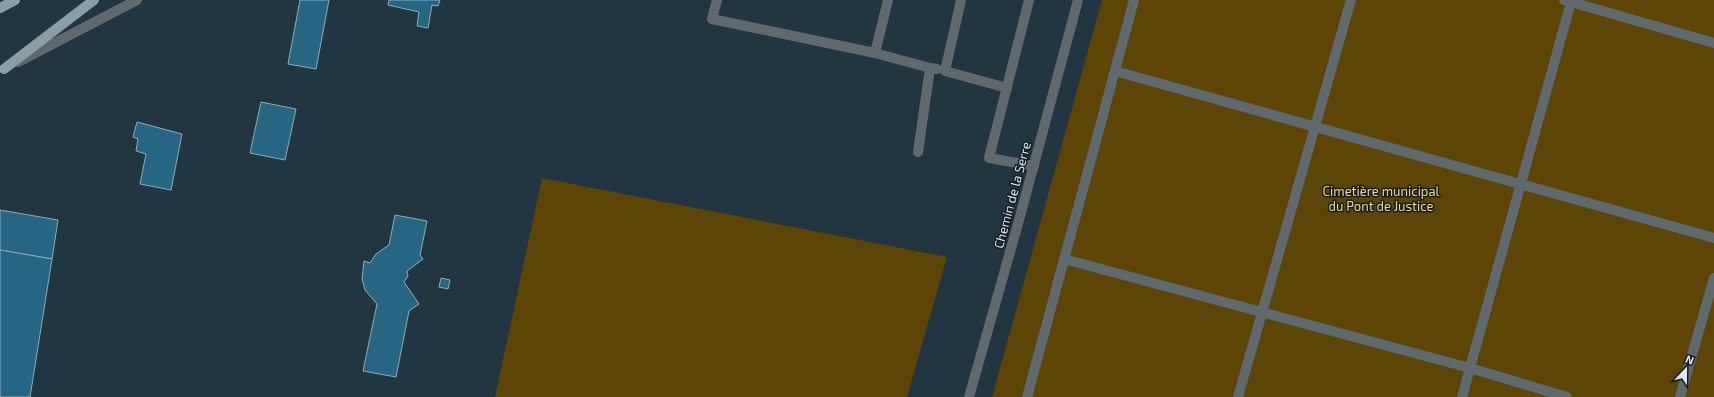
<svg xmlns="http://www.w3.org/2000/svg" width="1714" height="397" font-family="'Exo 2',sans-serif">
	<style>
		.green { fill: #5c4506 }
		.building { fill: #266682; stroke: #94acb8 }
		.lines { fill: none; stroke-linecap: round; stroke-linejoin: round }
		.minor { stroke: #60696e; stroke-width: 10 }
		.major { stroke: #8a9ea9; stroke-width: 10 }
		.labels { text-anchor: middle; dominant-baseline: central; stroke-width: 3; stroke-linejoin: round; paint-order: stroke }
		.park-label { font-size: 13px; fill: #f8d891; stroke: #131c21 }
		.street-label { font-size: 13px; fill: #dde9f0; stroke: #131c21 }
	</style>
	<rect width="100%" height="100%" fill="#213640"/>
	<!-- green -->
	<g class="green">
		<path d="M1102,0h612v397h-722z"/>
		<path d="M542,178l405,79 -40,140h-412z"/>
	</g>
	<!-- building -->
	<g class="building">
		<path d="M300,0h29l-13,69 -28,-5z"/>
		<path d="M389,0h51l-2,6 -6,-1 -4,23 -11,-2 2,-14 -31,-7z"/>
		<path d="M261,102l35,7 -11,51 -35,-7z"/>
		<path d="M137,122l45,12 -11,56 -31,-6 6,-30 -10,-3 2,-12 -5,-2z"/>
		<path d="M0,210l58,10 -6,39 -52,-9z"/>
		<path d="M395,215l32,6 -7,34 3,4 -16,12 1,5 -4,6 15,22 -10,7 -13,66 -33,-6 14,-67 -12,-14 -3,-11 2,-18 6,2 6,-9 13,-9z"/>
		<path d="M0,250l52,9 -22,138h-30z"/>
		<path d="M441,278l9,2 -2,9 -9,-2z"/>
	</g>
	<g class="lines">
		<!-- minor -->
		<g class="minor">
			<path d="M717,0l-5,19 163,34 55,15"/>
			<path d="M961,0l-16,71 62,17"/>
			<path d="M1029,0l-40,158 45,8"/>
			<path d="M1564,0l150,43"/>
			<path d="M875,53l13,-53"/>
			<path d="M18,62l119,-62"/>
			<path d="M1115,71l599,167"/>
			<path d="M918,152l12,-84 7,1"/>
			<path d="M1064,259l406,109 97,29"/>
			<path d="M969,397l52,-184 57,-213"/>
			<path d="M1027,397l107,-397"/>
			<path d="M1238,397l113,-397"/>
			<path d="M1462,397l109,-395 4,-2"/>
			<path d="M1680,397l34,-119"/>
		</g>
		<!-- major -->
		<g class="major">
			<path d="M0,8l15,-8"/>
			<path d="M4,69l90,-69"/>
		</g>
	</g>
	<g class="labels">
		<!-- park labels -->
		<g class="park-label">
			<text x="1381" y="191">Cimetière municipal<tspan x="1381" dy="15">du Pont de Justice</tspan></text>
		</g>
		<!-- street labels -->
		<g class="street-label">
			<text transform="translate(1012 195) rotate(-75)">Chemin de la Serre</text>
		</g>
	</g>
	<!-- north arrow -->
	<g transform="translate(1686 369) rotate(22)" stroke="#131c21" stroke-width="3" paint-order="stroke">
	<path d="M0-3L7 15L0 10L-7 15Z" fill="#dde9f0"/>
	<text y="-6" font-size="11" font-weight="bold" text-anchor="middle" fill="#dde9f0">N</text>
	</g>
</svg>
